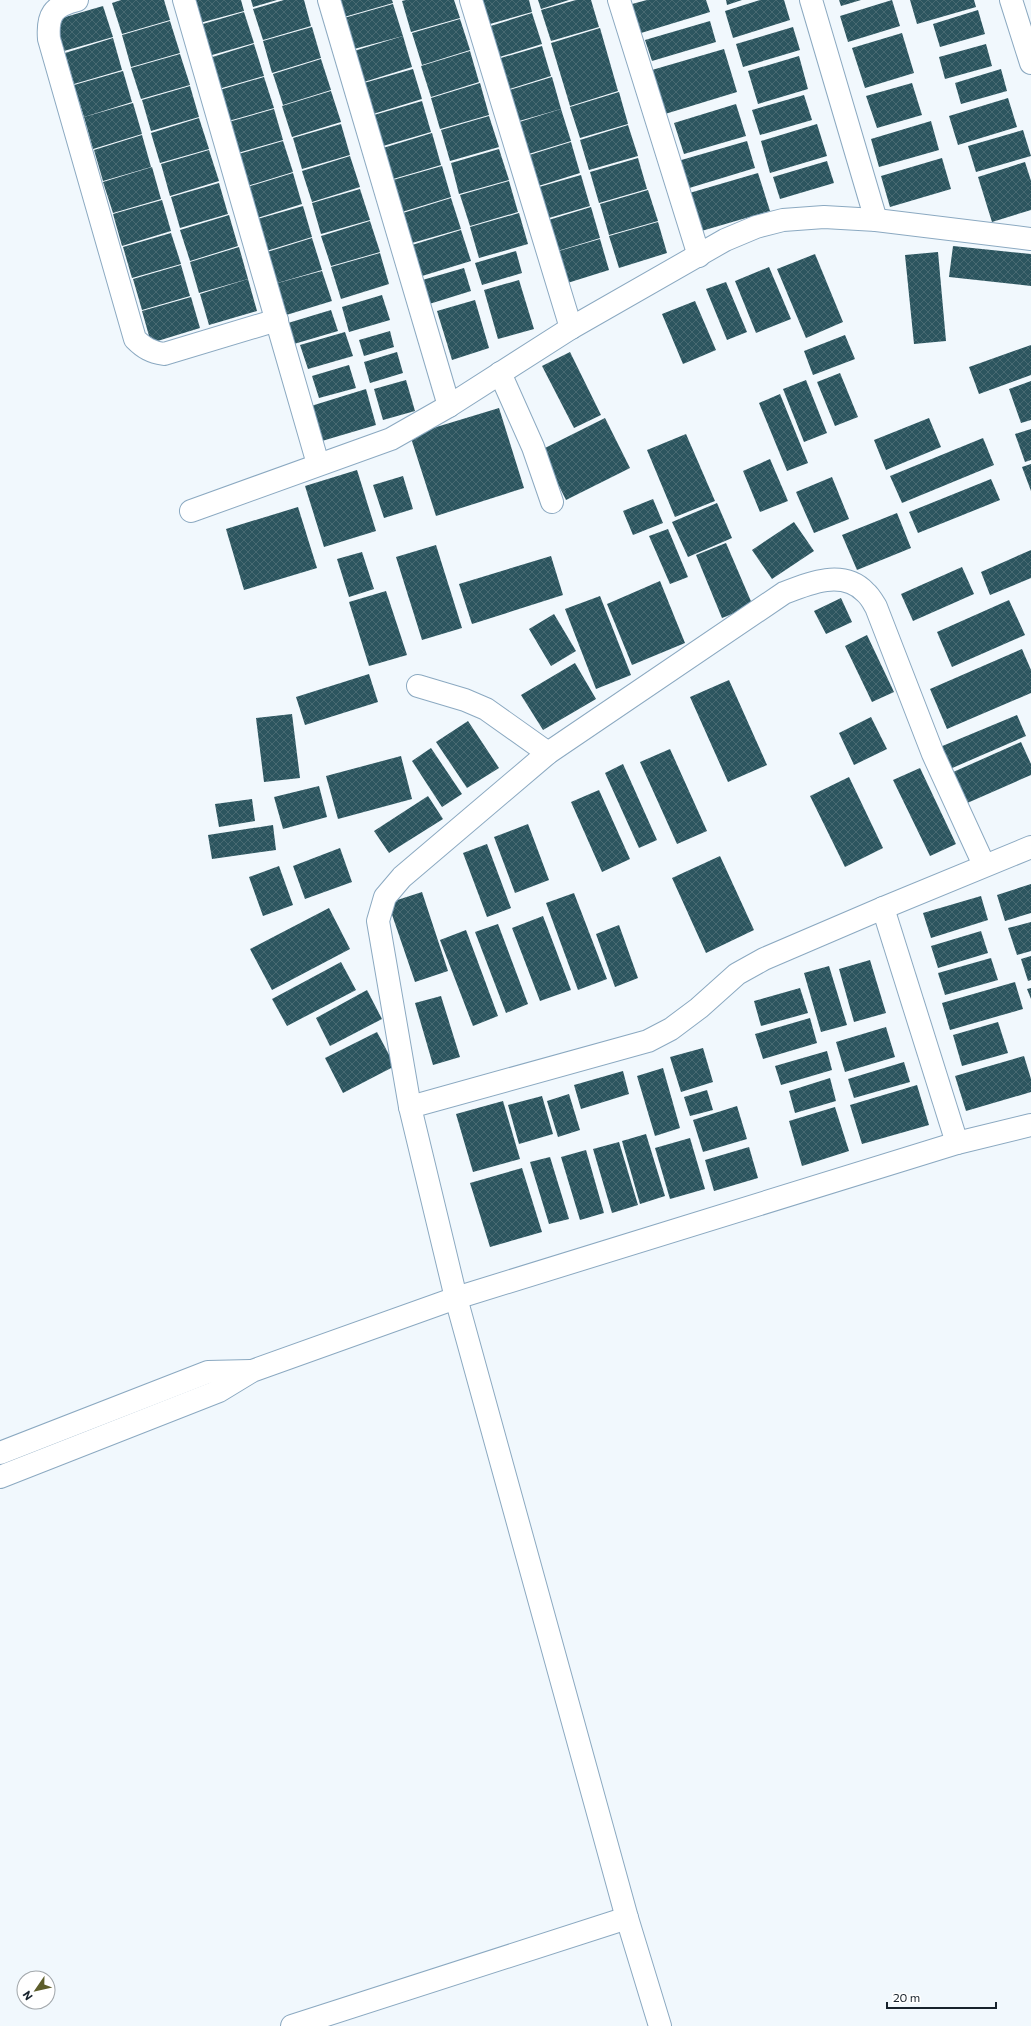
<svg xmlns="http://www.w3.org/2000/svg" width="1031" height="2026" font-family="Commissioner,sans-serif">
	<style>
		.building { fill: url(#building-cross-hatch) }
		.lines { fill: none; stroke-linecap: round; stroke-linejoin: round }
		.minor-casing { stroke: #8ba9c1; stroke-width: 24 }
		.minor { stroke: #fff; stroke-width: 22 }
	</style>
	<defs>
		<pattern id="building-cross-hatch" width="8" height="8" patternUnits="userSpaceOnUse"><rect width="8" height="8" fill="#2c555f"/><path d="M0 0l8 8M0 8l8-8" fill="none" stroke="#486a72"/></pattern>
	</defs>
	<rect width="100%" height="100%" fill="#f1f8fd"/>
	<!-- building -->
	<g class="building">
		<path d="M121,0h43l6,20 -48,14 -10,-31z"/>
		<path d="M188,0h53l3,11 -48,13z"/>
		<path d="M251,0h26l-24,7z"/>
		<path d="M284,0h20l7,26 -48,14 -10,-31z"/>
		<path d="M339,0h53l1,3 -49,14z"/>
		<path d="M406,0h48l6,18 -49,14 -9,-31z"/>
		<path d="M475,0h54l3,12 -49,14z"/>
		<path d="M538,0h31l-28,9z"/>
		<path d="M576,0h15l8,27 -48,14 -10,-31z"/>
		<path d="M647,0h59l4,12 -69,21 -9,-29z"/>
		<path d="M726,0h16l-15,5z"/>
		<path d="M760,0h24l6,20 -57,18 -8,-27z"/>
		<path d="M839,0h22l-20,6z"/>
		<path d="M892,0l8,26 -52,16 -8,-26z"/>
		<path d="M910,0h64l2,7 -59,17z"/>
		<path d="M393,4l10,32 -49,13 -10,-31z"/>
		<path d="M103,6l10,31 -49,14 -9,-31z"/>
		<path d="M978,10l7,24 -45,13 -7,-23z"/>
		<path d="M244,12l10,31 -49,14 -9,-31z"/>
		<path d="M532,13l10,31 -49,15 -9,-31z"/>
		<path d="M460,19l10,31 -48,15 -10,-32z"/>
		<path d="M170,21l10,32 -49,14 -9,-32z"/>
		<path d="M710,21l6,21 -64,19 -7,-21z"/>
		<path d="M312,27l9,31 -49,15 -9,-32z"/>
		<path d="M793,27l7,23 -57,17 -7,-23z"/>
		<path d="M600,28l18,63 -48,15 -19,-63z"/>
		<path d="M902,33l12,40 -49,15 -13,-40z"/>
		<path d="M403,36l9,31 -48,15 -10,-31z"/>
		<path d="M113,38l9,32 -48,14 -9,-31z"/>
		<path d="M254,44l10,32 -49,14 -9,-31z"/>
		<path d="M986,44l6,22 -47,13 -6,-22z"/>
		<path d="M542,46l9,30 -48,15 -9,-31z"/>
		<path d="M724,49l13,43 -72,22 -13,-44z"/>
		<path d="M470,51l9,31 -48,15 -10,-31z"/>
		<path d="M180,54l10,31 -49,14 -10,-31z"/>
		<path d="M799,56l9,33 -50,15 -10,-33z"/>
		<path d="M321,59l10,31 -48,15 -10,-31z"/>
		<path d="M413,69l9,30 -49,15 -9,-31z"/>
		<path d="M1001,69l6,22 -46,13 -6,-21z"/>
		<path d="M123,71l9,31 -48,15 -10,-32z"/>
		<path d="M264,77l10,31 -49,14 -9,-31z"/>
		<path d="M552,77l9,32 -49,14 -9,-31z"/>
		<path d="M480,83l9,32 -49,14 -9,-31z"/>
		<path d="M912,83l10,32 -45,13 -11,-32z"/>
		<path d="M190,86l9,31 -48,14 -9,-31z"/>
		<path d="M331,91l10,31 -49,15 -10,-31z"/>
		<path d="M619,92l9,32 -48,14 -10,-31z"/>
		<path d="M804,95l8,25 -52,15 -8,-25z"/>
		<path d="M1008,98l9,29 -59,18 -9,-29z"/>
		<path d="M422,101l9,31 -48,14 -9,-31z"/>
		<path d="M133,103l9,31 -49,15 -9,-32z"/>
		<path d="M736,104l10,32 -62,18 -10,-31z"/>
		<path d="M274,109l9,31 -49,14 -9,-31z"/>
		<path d="M561,109l10,32 -49,15 -9,-32z"/>
		<path d="M489,116l10,31 -49,14 -9,-31z"/>
		<path d="M199,118l10,31 -49,14 -9,-30z"/>
		<path d="M931,121l8,29 -60,17 -8,-28z"/>
		<path d="M341,124l9,31 -48,14 -9,-31z"/>
		<path d="M817,124l10,32 -57,17 -9,-32z"/>
		<path d="M628,125l10,31 -49,14 -9,-30z"/>
		<path d="M1023,130l8,26 -55,16 -8,-26z"/>
		<path d="M432,133l9,32 -48,14 -10,-31z"/>
		<path d="M142,135l9,32 -48,14 -9,-31z"/>
		<path d="M283,141l10,31 -49,15 -9,-32z"/>
		<path d="M747,141l8,27 -69,21 -8,-28z"/>
		<path d="M571,142l9,31 -48,15 -9,-31z"/>
		<path d="M499,149l10,31 -50,14 -8,-31z"/>
		<path d="M209,150l10,31 -49,15 -9,-32z"/>
		<path d="M350,156l10,31 -48,15 -10,-31z"/>
		<path d="M638,158l9,31 -48,14 -9,-31z"/>
		<path d="M942,158l9,31 -61,18 -9,-31z"/>
		<path d="M827,161l7,22 -54,16 -7,-22z"/>
		<path d="M1025,162l6,19v29l-39,12 -14,-45z"/>
		<path d="M442,166l9,31 -49,15 -9,-32z"/>
		<path d="M152,167l9,32 -48,14 -10,-31z"/>
		<path d="M293,173l9,31 -48,15 -10,-31z"/>
		<path d="M758,173l12,38 -72,21 -12,-38z"/>
		<path d="M581,175l9,31 -48,14 -10,-31z"/>
		<path d="M509,181l9,31 -48,14 -10,-31z"/>
		<path d="M219,183l9,31 -48,14 -9,-31z"/>
		<path d="M360,189l10,31 -49,14 -9,-31z"/>
		<path d="M648,190l10,31 -49,14 -9,-31z"/>
		<path d="M451,198l10,31 -49,14 -9,-30z"/>
		<path d="M162,200l9,31 -49,15 -9,-32z"/>
		<path d="M303,206l9,31 -49,15 -9,-32z"/>
		<path d="M591,207l9,31 -49,15 -9,-31z"/>
		<path d="M519,213l9,31 -49,14 -9,-31z"/>
		<path d="M229,215l9,31 -48,15 -10,-31z"/>
		<path d="M370,221l10,31 -49,14 -10,-30z"/>
		<path d="M658,222l9,31 -48,15 -10,-32z"/>
		<path d="M461,230l10,31 -49,15 -10,-31z"/>
		<path d="M171,233l10,31 -49,14 -9,-31z"/>
		<path d="M312,238l10,32 -48,14 -10,-31z"/>
		<path d="M600,239l9,31 -48,15 -9,-32z"/>
		<path d="M953,246l78,8v32l-82,-9z"/>
		<path d="M239,247l9,32 -49,14 -9,-31z"/>
		<path d="M516,251l6,22 -40,12 -7,-22z"/>
		<path d="M938,252l8,89 -32,3 -9,-89z"/>
		<path d="M380,253l9,31 -48,15 -10,-32z"/>
		<path d="M815,254l28,68 -37,16 -29,-69z"/>
		<path d="M181,265l9,31 -48,14 -9,-31z"/>
		<path d="M769,267l22,52 -35,14 -21,-52z"/>
		<path d="M464,268l7,23 -45,14 -7,-24z"/>
		<path d="M322,271l10,30 -49,15 -9,-32z"/>
		<path d="M248,279l9,32 -48,14 -9,-31z"/>
		<path d="M519,280l15,49 -36,10 -14,-49z"/>
		<path d="M726,282l21,50 -20,8 -21,-51z"/>
		<path d="M382,295l8,25 -41,12 -7,-25z"/>
		<path d="M191,297l9,31 -49,15 -9,-32z"/>
		<path d="M475,300l14,48 -37,12 -15,-49z"/>
		<path d="M695,301l21,49 -33,14 -21,-50z"/>
		<path d="M331,310l7,21 -44,13 -6,-21z"/>
		<path d="M390,331l4,16 -30,9 -5,-16z"/>
		<path d="M345,332l8,24 -45,13 -8,-24z"/>
		<path d="M845,335l10,24 -42,16 -9,-24z"/>
		<path d="M1031,345v30l-52,19 -10,-27z"/>
		<path d="M397,352l6,21 -33,10 -6,-21z"/>
		<path d="M570,352l31,63 -27,13 -32,-62z"/>
		<path d="M349,365l7,23 -37,10 -7,-22z"/>
		<path d="M840,373l18,44 -23,9 -18,-44z"/>
		<path d="M406,380l9,31 -32,9 -9,-31z"/>
		<path d="M806,380l21,53 -23,9 -21,-53z"/>
		<path d="M1031,381v39l-10,3 -12,-34z"/>
		<path d="M366,389l10,36 -54,16 -11,-35z"/>
		<path d="M780,394l28,69 -21,8 -28,-68z"/>
		<path d="M499,408l25,80 -88,28 -26,-81z"/>
		<path d="M605,418l25,50 -64,32 -25,-50z"/>
		<path d="M929,418l12,29 -55,23 -12,-30z"/>
		<path d="M1031,429v31l-6,2 -10,-28z"/>
		<path d="M686,434l29,67 -40,16 -28,-67z"/>
		<path d="M983,438l11,27 -92,38 -12,-27z"/>
		<path d="M770,459l18,42 -28,11 -17,-41z"/>
		<path d="M1031,464v27l-9,-24z"/>
		<path d="M357,470l19,61 -52,16 -19,-61z"/>
		<path d="M403,476l10,33 -29,9 -11,-33z"/>
		<path d="M832,477l17,42 -35,14 -18,-41z"/>
		<path d="M991,479l9,21 -82,33 -9,-21z"/>
		<path d="M653,499l10,24 -30,12 -10,-24z"/>
		<path d="M717,503l15,35 -44,19 -16,-35z"/>
		<path d="M298,507l19,61 -73,22 -18,-61z"/>
		<path d="M897,513l14,35 -54,22 -15,-35z"/>
		<path d="M794,522l20,29 -42,28 -20,-29z"/>
		<path d="M668,529l20,48 -18,7 -21,-48z"/>
		<path d="M726,543l27,63 -31,12 -26,-63z"/>
		<path d="M436,545l26,83 -40,12 -26,-83z"/>
		<path d="M1031,550v28l-41,17 -9,-23z"/>
		<path d="M362,552l12,37 -25,8 -12,-38z"/>
		<path d="M551,556l12,39 -91,29 -13,-40z"/>
		<path d="M962,567l12,27 -61,27 -12,-27z"/>
		<path d="M660,581l25,62 -53,22 -25,-61z"/>
		<path d="M386,591l21,64 -38,11 -20,-64z"/>
		<path d="M600,596l31,79 -35,14 -31,-80z"/>
		<path d="M841,598l11,24 -26,12 -12,-23z"/>
		<path d="M1009,600l16,35 -73,32 -15,-35z"/>
		<path d="M554,614l22,37 -25,15 -22,-37z"/>
		<path d="M867,635l27,57 -22,10 -27,-56z"/>
		<path d="M1022,649l9,21v23l-84,36 -17,-40z"/>
		<path d="M575,663l21,36 -53,31 -22,-35z"/>
		<path d="M369,674l9,28 -73,23 -9,-28z"/>
		<path d="M729,680l38,85 -39,17 -38,-85z"/>
		<path d="M292,714l8,64 -36,4 -8,-64z"/>
		<path d="M1017,715l9,21 -76,33 -10,-22z"/>
		<path d="M871,717l16,32 -33,16 -15,-32z"/>
		<path d="M468,721l31,47 -32,20 -31,-46z"/>
		<path d="M1021,742l10,22v11l-66,29 -14,-31z"/>
		<path d="M431,748l31,46 -20,13 -30,-46z"/>
		<path d="M670,749l37,82 -30,13 -37,-82z"/>
		<path d="M401,756l11,43 -74,20 -12,-43z"/>
		<path d="M623,764l34,76 -18,8 -34,-75z"/>
		<path d="M920,768l36,76 -26,12 -37,-76z"/>
		<path d="M849,777l34,71 -38,19 -35,-71z"/>
		<path d="M319,786l8,31 -44,12 -9,-32z"/>
		<path d="M599,790l31,69 -28,13 -31,-70z"/>
		<path d="M428,796l15,23 -54,34 -15,-22z"/>
		<path d="M252,799l3,22 -36,6 -4,-23z"/>
		<path d="M528,824l21,56 -34,13 -21,-56z"/>
		<path d="M273,825l3,25 -64,9 -4,-24z"/>
		<path d="M487,844l24,64 -24,9 -24,-64z"/>
		<path d="M340,848l12,34 -47,17 -12,-33z"/>
		<path d="M720,856l34,74 -48,23 -34,-75z"/>
		<path d="M279,866l14,39 -30,11 -14,-39z"/>
		<path d="M1031,884v29l-26,8 -8,-26z"/>
		<path d="M422,892l26,79 -33,11 -27,-79z"/>
		<path d="M574,893l33,86 -29,11 -32,-87z"/>
		<path d="M981,896l7,24 -57,18 -8,-25z"/>
		<path d="M329,908l21,41 -78,41 -22,-41z"/>
		<path d="M543,916l28,74 -31,11 -28,-73z"/>
		<path d="M1031,922v29l-14,4 -9,-27z"/>
		<path d="M498,924l30,80 -22,9 -31,-81z"/>
		<path d="M619,925l19,53 -23,9 -19,-53z"/>
		<path d="M466,930l32,86 -25,10 -33,-86z"/>
		<path d="M981,931l7,22 -50,15 -7,-22z"/>
		<path d="M1031,956v24l-3,1 -7,-22z"/>
		<path d="M991,958l7,22 -53,15 -7,-22z"/>
		<path d="M870,960l16,53 -32,9 -15,-53z"/>
		<path d="M341,962l15,28 -69,36 -15,-27z"/>
		<path d="M829,966l18,59 -26,7 -17,-59z"/>
		<path d="M1015,982l8,27 -73,21 -8,-27z"/>
		<path d="M800,988l8,25 -47,13 -7,-25z"/>
		<path d="M1031,988v11l-4,-10z"/>
		<path d="M367,990l15,29 -52,27 -14,-28z"/>
		<path d="M441,996l19,61 -27,8 -18,-62z"/>
		<path d="M810,1018l7,25 -54,16 -8,-25z"/>
		<path d="M998,1022l10,31 -46,13 -9,-31z"/>
		<path d="M886,1027l9,30 -50,15 -9,-30z"/>
		<path d="M377,1032l18,34 -52,27 -18,-35z"/>
		<path d="M703,1048l10,34 -32,10 -11,-35z"/>
		<path d="M827,1051l5,19 -51,15 -6,-19z"/>
		<path d="M1024,1056l7,23v13l-65,19 -11,-35z"/>
		<path d="M904,1062l6,20 -56,16 -6,-19z"/>
		<path d="M663,1068l17,60 -25,8 -18,-60z"/>
		<path d="M623,1071l6,23 -48,15 -7,-24z"/>
		<path d="M830,1078l6,23 -41,12 -6,-22z"/>
		<path d="M917,1085l12,40 -67,19 -12,-39z"/>
		<path d="M707,1090l6,20 -23,6 -6,-19z"/>
		<path d="M569,1094l11,36 -22,7 -11,-36z"/>
		<path d="M542,1096l11,38 -34,10 -11,-39z"/>
		<path d="M503,1101l17,58 -47,13 -17,-58z"/>
		<path d="M737,1106l10,33 -44,13 -10,-32z"/>
		<path d="M835,1107l14,44 -47,15 -13,-45z"/>
		<path d="M646,1134l19,62 -25,8 -18,-63z"/>
		<path d="M690,1138l15,51 -35,10 -15,-51z"/>
		<path d="M619,1142l19,63 -26,8 -19,-64z"/>
		<path d="M749,1147l9,31 -44,13 -9,-31z"/>
		<path d="M586,1150l18,63 -24,7 -19,-63z"/>
		<path d="M550,1157l19,62 -20,5 -19,-62z"/>
		<path d="M522,1168l20,64 -52,15 -20,-64z"/>
	</g>
	<g class="lines">
		<defs>
			<g id="minor">
				<path d="M77,0c-24,6 -30,15 -28,39l86,300c9,9 16,13 29,15l113,-34"/>
				<path d="M184,0l134,464"/>
				<path d="M329,0l120,406"/>
				<path d="M471,0l100,328"/>
				<path d="M619,0l80,256"/>
				<path d="M811,0l65,220"/>
				<path d="M1011,0l20,63"/>
				<path d="M500,373l33,74 19,55"/>
				<path d="M191,511l200,-72 58,-33 122,-78 154,-88 31,-13 27,-7 41,-3 52,3 155,19"/>
				<path d="M418,686l47,14 21,9 62,44"/>
				<path d="M883,908l74,235"/>
				<path d="M410,1107l238,-66 23,-12 28,-21 38,-34 27,-15 119,-51 148,-61"/>
				<path d="M0,1453l208,-81 43,-1"/>
				<path d="M0,1477l219,-86 33,-20 204,-73 501,-155 74,-18"/>
				<path d="M292,2026l335,-108"/>
				<path d="M660,2026l-33,-108 -171,-620 -46,-191 -32,-186 7,-24 17,-20 146,-124 236,-160c25,-10 59,-24 81,-1 5,4 8,10 11,15l57,147 51,111"/>
			</g>
		</defs>
		<!-- minor casing -->
		<use href="#minor" class="minor-casing"/>
		<!-- minor -->
		<use href="#minor" class="minor"/>
	</g>
	<!-- north arrow -->
	<g transform="translate(36 1990) rotate(236)"><circle r="19" fill="#ffffff" stroke="#a2a7ab"/>
	<path d="M0-3L7 15L0 10L-7 15Z" fill="#5d5e2b"/>
	<text y="-6" font-size="11" font-weight="bold" text-anchor="middle" fill="#17222c">N</text>
	</g>
	<!-- scale -->
	<path d="M887 2002v6h109v-6" fill="none" stroke="#17222c" stroke-width="2"/>
	<text x="893" y="2002" font-size="12" fill="#17222c" stroke="#ffffff" stroke-width="3" paint-order="stroke">20 m</text>
</svg>
